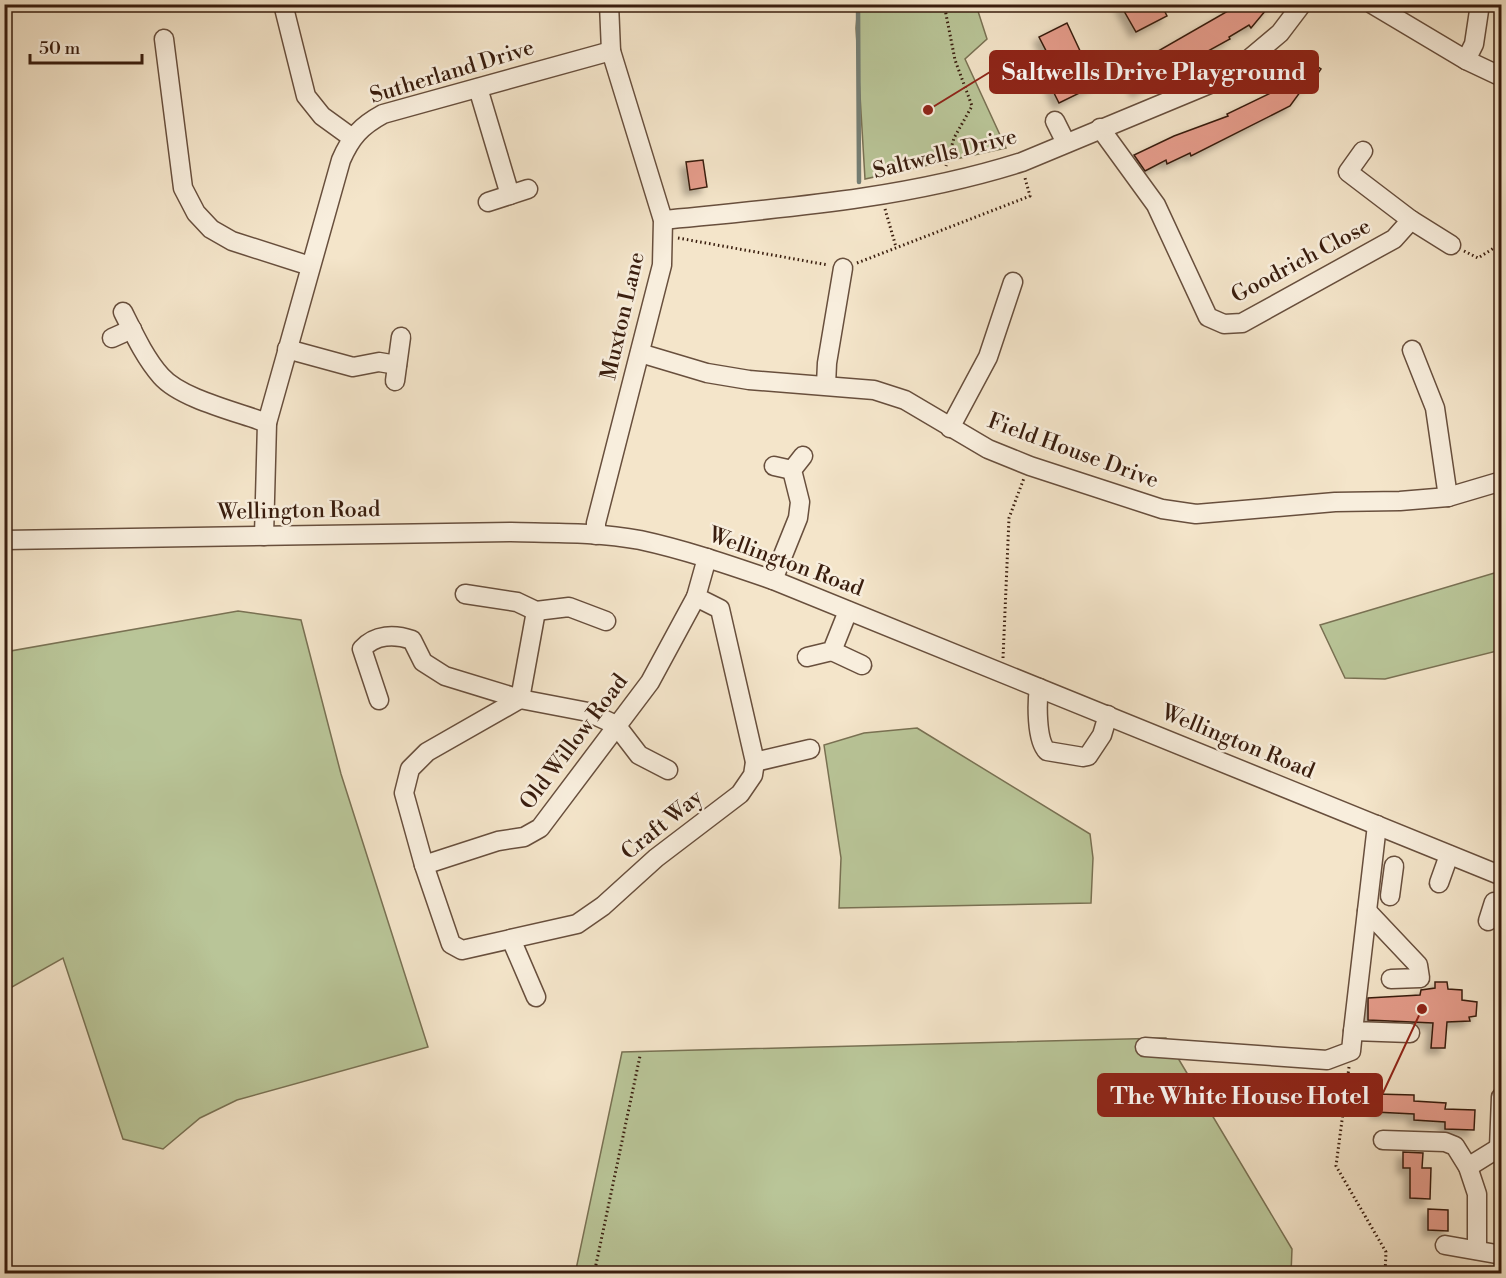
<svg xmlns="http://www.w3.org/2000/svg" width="1506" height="1278" font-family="'Libre Bodoni',serif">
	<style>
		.green { fill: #b9c598; stroke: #797153; stroke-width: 1.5 }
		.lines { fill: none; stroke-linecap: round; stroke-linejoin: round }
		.stream { stroke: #747e75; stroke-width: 4.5 }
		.building { fill: #e59c8b; stroke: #391d0e; stroke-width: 1.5; filter: url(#shadow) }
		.minor-casing { stroke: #684f3d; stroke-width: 21 }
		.path { stroke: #391d0e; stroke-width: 3; stroke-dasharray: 1.5 3; stroke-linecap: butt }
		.minor { stroke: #f8eedd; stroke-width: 18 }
		.labels { text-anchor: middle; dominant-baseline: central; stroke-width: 5; stroke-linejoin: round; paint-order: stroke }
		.street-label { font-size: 22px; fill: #391d0e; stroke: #f8eedd }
		.leader { fill: none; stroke: #8f2418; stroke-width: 2 }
		.callout-dot { fill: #8f2418; stroke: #f8eedd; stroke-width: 2 }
		.callout { fill: #8f2418; stroke: #8f2418; stroke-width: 2 }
		.callout-label { font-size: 24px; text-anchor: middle; font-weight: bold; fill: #fff }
	</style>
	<defs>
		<filter id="shadow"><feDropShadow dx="-5.5" dy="5.5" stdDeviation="3" flood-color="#0004"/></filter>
	</defs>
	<rect width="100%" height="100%" fill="#f4e5ca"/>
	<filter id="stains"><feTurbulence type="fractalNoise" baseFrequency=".00333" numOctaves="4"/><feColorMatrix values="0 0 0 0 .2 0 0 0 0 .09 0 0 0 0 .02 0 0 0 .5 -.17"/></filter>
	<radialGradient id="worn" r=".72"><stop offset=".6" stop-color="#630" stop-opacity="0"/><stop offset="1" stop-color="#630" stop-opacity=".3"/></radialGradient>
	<!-- green -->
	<g class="green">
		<path d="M858,5h118l11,34 -22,20 41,89 -141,31 -9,-151z"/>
		<path d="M1501,571v79l-116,29 -40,-1 -25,-53z"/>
		<path d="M238,611l63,9 40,154 87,273 -191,53 -37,18 -37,31 -40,-10 -60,-181 -58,33v-339z"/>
		<path d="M917,728l173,106 3,24 -2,45 -252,5 2,-50 -17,-113 40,-12z"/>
		<path d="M1166,1038l126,211 -1,25h-716l47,-222z"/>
	</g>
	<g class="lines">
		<!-- stream -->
		<path class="stream" d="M858,4l1,178"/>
	</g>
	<!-- building -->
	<g class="building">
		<path d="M1120,4h41l6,12 -31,16z"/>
		<path d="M1240,4h31l-20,24 -2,-3 -20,12 1,2 -33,18 4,9 -11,6 -7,-13 -33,20 2,4 -15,9 -12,-22z"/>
		<path d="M1067,23l29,62 -37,18 -9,-18 4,-2 -4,-8 7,-3 -18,-35z"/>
		<path d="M1304,57l17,12 -12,17 -3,-2 -16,22 -99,50 -1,-3 -23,11 -1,-4 -21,11 -11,-16 40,-19 54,-20 -1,-2 48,-23 10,-14 3,2z"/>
		<path d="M703,160l4,27 -17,3 -4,-28z"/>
		<path d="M1435,982h12l1,7 14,1v10l15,2 -1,14 -7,1 1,4 -23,1 -2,26h-14l2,-25 -65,-3v-22l52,-3 1,-5 14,-2z"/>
		<path d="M1376,1094l38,1v6l32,2 -1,6 30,1 -1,20 -29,-1v-7l-31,-2v-6l-39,-2z"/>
		<path d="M1403,1152l20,1 -1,15h9l-1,31 -20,-1v-30h-7z"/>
		<path d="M1428,1209l20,1v21l-20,-1z"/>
	</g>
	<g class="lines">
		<defs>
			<g id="minor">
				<path d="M283,4l23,92 16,20 29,21"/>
				<path d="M1372,4l94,56"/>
				<path d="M1480,4l-6,40 -8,16 36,17"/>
				<path d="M164,39l19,149 13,25 15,16 21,12 78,25"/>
				<path d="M478,88l32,107"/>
				<path d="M1055,121l11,22"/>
				<path d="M1100,128l56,77 52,112 16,7 18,-1 152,-84 17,-19 -63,-48 15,-21"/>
				<path d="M488,202l40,-13"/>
				<path d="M663,220c120,-12 243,-21 359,-58l207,-86 51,-43 22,-29"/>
				<path d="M1411,220l40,25"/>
				<path d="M123,312c11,22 22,46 38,64 20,23 77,36 106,47"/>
				<path d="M112,338l20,-9"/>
				<path d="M287,349l66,18 26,-5 18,3"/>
				<path d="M1412,350l23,58 13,89"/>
				<path d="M640,353l67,20 42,7 125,10 31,10 83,49 42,17 132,43 34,5 139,-12 65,-1 48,-4 54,-16"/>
				<path d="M395,381l6,-44"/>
				<path d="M826,385l1,-22 16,-95"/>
				<path d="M950,428l38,-71 25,-75"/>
				<path d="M774,466l18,4"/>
				<path d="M596,535v-12l66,-258 1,-45 -52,-169 -2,-47"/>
				<path d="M264,536l3,-113 74,-263c10,-23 20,-34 42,-46l228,-63"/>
				<path d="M4,540l507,-8c43,1 87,0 129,8 46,10 89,25 133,40l729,296"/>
				<path d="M773,580l25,-62 2,-16 -8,-32 11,-14"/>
				<path d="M465,594l52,8 19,9 33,-4 37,14"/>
				<path d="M832,651l30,14"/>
				<path d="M807,657l25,-6 16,-40"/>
				<path d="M1039,688c-2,14 -3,52 8,63l36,6 5,-1 14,-21 6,-20"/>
				<path d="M520,699l-93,53 -17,17 -6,24 20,72 27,79 11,6 115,-26 26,-18 53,-48 84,-64 13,-19 2,-13 -35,-153 -24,-12 11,-39"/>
				<path d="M520,699l16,-88"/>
				<path d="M379,700l-17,-51c13,-15 33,-15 50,-9l11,22 22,14 75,23 68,13 28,13 23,30 29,15"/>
				<path d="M755,762l55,-13"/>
				<path d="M1377,825l-24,206 57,2"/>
				<path d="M424,865l74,-24 26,-4 16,-9 110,-146 46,-85"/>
				<path d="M1439,883l10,-28"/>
				<path d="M1390,896l4,-30"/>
				<path d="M1367,911l51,54 2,13 -29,1"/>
				<path d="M1488,921l6,-19"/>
				<path d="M511,939l25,58"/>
				<path d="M1145,1047l182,13 24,-9 2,-20"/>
				<path d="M1383,1140l62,2 10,4 13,21 9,27v56"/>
				<path d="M1499,1148l2,-51"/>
				<path d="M1468,1167l34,-21"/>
				<path d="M1445,1245l57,10"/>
			</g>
		</defs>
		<!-- minor casing -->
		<use href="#minor" class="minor-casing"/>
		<!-- path -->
		<g class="path">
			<path d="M944,4l11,56 17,46 -18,32 -8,28"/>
			<path d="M885,209l11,38"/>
			<path d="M678,238l150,27"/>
			<path d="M1464,251l14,7 24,-15"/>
			<path d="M857,263l173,-67 -5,-18"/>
			<path d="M4,489l3,-211"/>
			<path d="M1003,658l6,-140 15,-40"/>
			<path d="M1349,1067l-13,99 50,86 -1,22"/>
			<path d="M594,1274l46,-218"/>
		</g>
		<!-- minor -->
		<use href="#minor" class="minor"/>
	</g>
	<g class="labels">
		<!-- street labels -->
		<g class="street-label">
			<text transform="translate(452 72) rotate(-17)">Sutherland Drive</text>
			<text transform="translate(945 154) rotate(-14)">Saltwells Drive</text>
			<text transform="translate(1301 261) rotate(-28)">Goodrich Close</text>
			<text transform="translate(623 316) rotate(-77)">Muxton Lane</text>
			<text transform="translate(1073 451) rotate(20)">Field House Drive</text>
			<text transform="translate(299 511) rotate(-1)">Wellington Road</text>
			<text transform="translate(786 562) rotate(20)">Wellington Road</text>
			<text transform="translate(574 742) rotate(-53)">Old Willow Road</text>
			<text transform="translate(1238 742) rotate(22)">Wellington Road</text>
			<text transform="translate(662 825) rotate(-39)">Craft Way</text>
		</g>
	</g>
	<!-- callouts -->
	<path class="leader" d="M928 110L990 72M1422 1009L1382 1095"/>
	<g class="callout-dot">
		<circle cx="928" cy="110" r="6"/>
		<circle cx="1422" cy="1009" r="6"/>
	</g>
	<g class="callout">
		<rect x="990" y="51" width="328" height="42" rx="6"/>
		<rect x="1098" y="1074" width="284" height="42" rx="6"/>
	</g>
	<g class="callout-label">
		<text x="1154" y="80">Saltwells Drive Playground</text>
		<text x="1240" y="1104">The White House Hotel</text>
	</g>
	<!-- margin -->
	<rect width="1506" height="1278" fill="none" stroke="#f4e5ca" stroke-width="24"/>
	<rect x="6" y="6" width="1494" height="1266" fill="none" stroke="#391d0e" stroke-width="3"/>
	<rect x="12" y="12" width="1482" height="1254" fill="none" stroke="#391d0e" stroke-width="1.5"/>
	<!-- scale -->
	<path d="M30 54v9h112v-9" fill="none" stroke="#391d0e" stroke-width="3"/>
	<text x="39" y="54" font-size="18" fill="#391d0e" stroke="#f8eedd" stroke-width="4.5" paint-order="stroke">50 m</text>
	<rect width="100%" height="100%" filter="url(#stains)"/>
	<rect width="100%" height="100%" fill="url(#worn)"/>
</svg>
